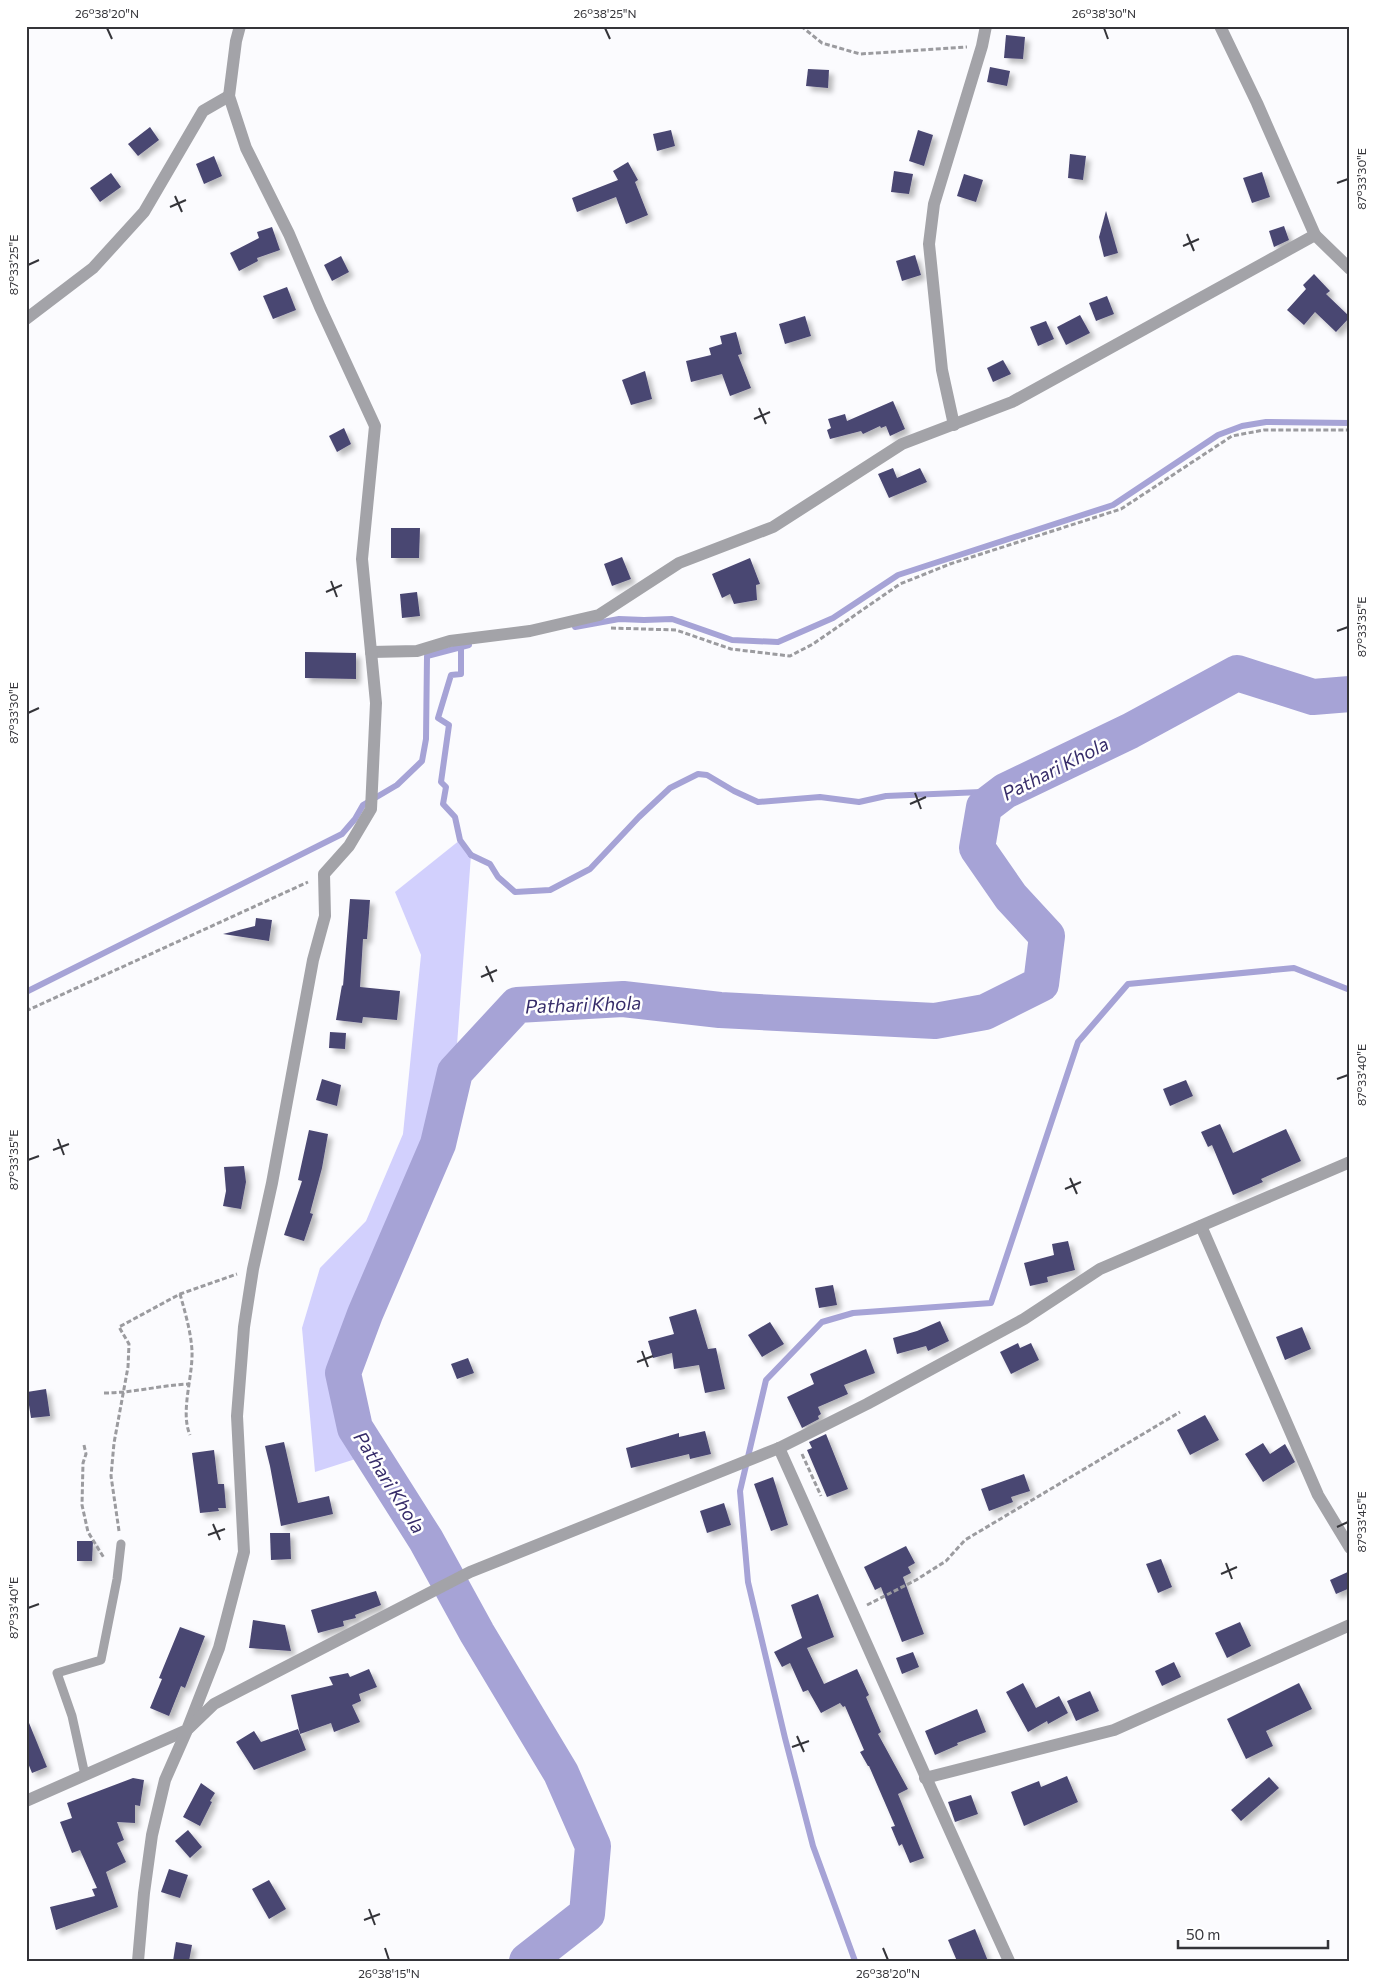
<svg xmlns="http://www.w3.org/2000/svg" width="1376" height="1987" font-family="Commissioner,sans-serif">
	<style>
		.green { fill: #d2d0fd }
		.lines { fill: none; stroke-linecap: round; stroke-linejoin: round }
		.stream { stroke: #a6a3d6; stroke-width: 6 }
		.river { stroke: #a6a3d6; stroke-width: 36 }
		.building { fill: #4a4672; filter: url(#shadow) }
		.path { stroke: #9b9b9f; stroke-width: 3; stroke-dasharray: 5 2.5; stroke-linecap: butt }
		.lane { stroke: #a3a3a8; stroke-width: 9 }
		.street { stroke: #a3a3a8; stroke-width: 12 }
		.ticks { fill: none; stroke: #343439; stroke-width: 2 }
		.labels { text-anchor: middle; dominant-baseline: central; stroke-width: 5; stroke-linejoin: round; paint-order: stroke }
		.water-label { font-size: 19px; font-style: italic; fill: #362c69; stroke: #fff }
		.neatline { fill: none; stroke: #343439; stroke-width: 2 }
		.ticks-label { font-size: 12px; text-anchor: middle; fill: #343439 }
	</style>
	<defs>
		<filter id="shadow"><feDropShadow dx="4.5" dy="4.5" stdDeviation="2.5" flood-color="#0004"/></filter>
	</defs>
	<rect width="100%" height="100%" fill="#fbfbfe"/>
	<!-- green -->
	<path class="green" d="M460,840l11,15 -16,217 -17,72 -73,170 -22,59 12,55 16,26 -56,18 -13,-144 18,-60 46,-47 37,-87 18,-179 -26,-63z"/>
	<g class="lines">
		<!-- stream -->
		<g class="stream">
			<path d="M575,627l44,-8 25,1 28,-1 60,21 46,2 55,-24 65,-43 215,-70 105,-70 24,-9 24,-4 84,1"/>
			<path d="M461,646v28l-10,1 -13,43 11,7 -8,57 5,5 -3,17 12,13 5,23 11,15"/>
			<path d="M471,855l19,9 8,13 17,15 35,-2 40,-21 49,-52 31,-29 28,-14 9,1 27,16 24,11 62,-5 39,5 27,-6 119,-5"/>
			<path d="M26,992l316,-158 13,-15 8,-14 34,-20 25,-24 4,-22 1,-83 42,-11"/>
			<path d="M855,1961l-42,-115 -28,-108 -37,-156 -8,-91 26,-111 56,-58 31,-9 138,-10 87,-261 50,-58 166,-16 56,22"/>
		</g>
		<!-- river -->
		<path class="river" d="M527,1961l60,-47 6,-68 -32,-73 -84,-140 -51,-93 -71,-112 -12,-55 22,-59 73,-170 17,-72 62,-67 106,-6 97,11 215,11 50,-9 56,-28 6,-48 -36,-39 -34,-49 7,-41 21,-16 125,-60 107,-58 76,24 37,-3"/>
	</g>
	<!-- building -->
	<g class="building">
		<path d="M1006,35l19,2 -2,22 -19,-1z"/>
		<path d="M990,67l20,4 -3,15 -20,-4z"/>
		<path d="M808,69l21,1 -1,18 -22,-2z"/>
		<path d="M150,127l9,13 -21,16 -10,-12z"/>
		<path d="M671,130l4,16 -18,5 -4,-17z"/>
		<path d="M918,130l15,5 -9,31 -15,-5z"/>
		<path d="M1070,154l16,2 -3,24 -15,-2z"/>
		<path d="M214,156l8,20 -18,8 -8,-20z"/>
		<path d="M628,162l10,18 -3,2 13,33 -22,9 -10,-27 -39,15 -5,-14 46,-18 -5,-9z"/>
		<path d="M894,171l19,3 -4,20 -18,-2z"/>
		<path d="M1262,172l8,25 -18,6 -9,-25z"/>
		<path d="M111,173l10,14 -21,15 -10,-14z"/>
		<path d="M964,174l19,6 -7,22 -19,-6z"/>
		<path d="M1106,211l12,42 -14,4 -5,-20z"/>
		<path d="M1284,226l5,14 -15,7 -5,-16z"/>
		<path d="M272,227l8,23 -23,8 1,3 -19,10 -9,-18 29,-15 -2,-6z"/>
		<path d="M915,255l6,20 -19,6 -6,-20z"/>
		<path d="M341,256l8,16 -17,9 -8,-16z"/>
		<path d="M1314,274l16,17 -4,3 24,23 -14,15 -21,-20 -11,13 -17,-15 19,-21 -3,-4z"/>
		<path d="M287,287l9,23 -23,9 -10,-23z"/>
		<path d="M1107,296l7,18 -18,7 -7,-18z"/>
		<path d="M1080,315l10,18 -24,12 -9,-18z"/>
		<path d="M805,316l6,20 -26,8 -6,-20z"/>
		<path d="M1046,321l8,18 -16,7 -8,-19z"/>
		<path d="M736,332l6,22 -4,1 13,33 -21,8 -8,-22 -31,8 -5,-21 25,-6 -2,-7 13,-4 -2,-8z"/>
		<path d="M1003,360l8,14 -18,8 -6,-14z"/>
		<path d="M645,371l7,28 -21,6 -9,-25z"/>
		<path d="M893,401l12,28 -15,7 -4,-10 -5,2 -1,-2 -17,8 -2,-3 -31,8 -3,-9 4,-2 -3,-9 17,-5 2,7z"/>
		<path d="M344,428l7,16 -14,8 -8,-16z"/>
		<path d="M893,468l4,10 23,-10 7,14 -38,16 -11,-24z"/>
		<path d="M391,528h29l-1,30h-28z"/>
		<path d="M622,557l9,22 -19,7 -8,-22z"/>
		<path d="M750,558l10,26 -4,1 1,15 -23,4 -4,-10 -8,4 -10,-24z"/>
		<path d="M417,592l3,24 -18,2 -2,-24z"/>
		<path d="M305,652l51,1v26l-51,-1z"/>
		<path d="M350,899l20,1 -3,39h-4l-3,48 40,4 -3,29 -34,-3 -1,6 -26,-3 6,-35 1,1z"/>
		<path d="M256,918l16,2 -3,21 -46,-7 32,-8z"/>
		<path d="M330,1032l16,1 -1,16 -16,-1z"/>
		<path d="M322,1079l19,6 -4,21 -21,-6z"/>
		<path d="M1186,1080l7,16 -23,10 -7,-17z"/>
		<path d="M1220,1124l13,29 53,-24 15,32 -40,18 2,3 -30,13 -21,-50 -4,2 -7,-15z"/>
		<path d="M309,1130l19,4 -6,34 -12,45 3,1 -9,27 -20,-6 18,-54 -4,-1z"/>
		<path d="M244,1166l2,16 -5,27 -18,-3 3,-15 -2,-24z"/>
		<path d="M1068,1241l7,29 -28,7 1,5 -18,4 -6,-23 30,-8 -2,-11z"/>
		<path d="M833,1285l4,20 -18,3 -4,-20z"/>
		<path d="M696,1309l12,40 8,-1 9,41 -20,4 -6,-28 -25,4 -2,-16 -19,5 -5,-17 26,-7 -5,-17z"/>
		<path d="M940,1321l9,20 -21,10 -2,-5 -29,8 -4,-16 24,-7z"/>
		<path d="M770,1322l14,22 -22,13 -14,-22z"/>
		<path d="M1302,1327l9,22 -26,11 -9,-23z"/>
		<path d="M1018,1343l2,5 11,-5 8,17 -28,14 -11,-22z"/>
		<path d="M866,1349l9,24 -31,12 4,9 -30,13 3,7 -3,2 1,3 -17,9 -15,-31 27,-13 -4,-10z"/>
		<path d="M468,1358l6,15 -17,6 -6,-15z"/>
		<path d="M46,1389l4,27 -19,2 -4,-26z"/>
		<path d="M1205,1415l14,25 -29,15 -13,-25z"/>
		<path d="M705,1431l6,23 -21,5 -1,-5 -58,14 -5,-20 53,-15v4z"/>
		<path d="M826,1434l22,55 -21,8 -20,-47 5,-2 -3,-6z"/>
		<path d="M284,1442l14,61 31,-7 4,18 -52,12 -11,-60 -5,-20z"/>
		<path d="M1263,1443l7,11 15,-10 10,18 -32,20 -18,-28z"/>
		<path d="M214,1450l4,34h6l2,24h-8l1,3 -19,2 -8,-60z"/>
		<path d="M1024,1474l6,17 -19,6 2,5 -24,9 -8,-22z"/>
		<path d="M773,1477l15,48 -17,6 -17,-47z"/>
		<path d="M724,1503l7,22 -24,8 -7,-22z"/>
		<path d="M270,1533h20l1,26 -20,1z"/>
		<path d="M77,1541h16l-1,20h-15z"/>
		<path d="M906,1546l9,17 -7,4 3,6 -8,4 21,57 -22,8 -21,-55 -6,3 -11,-23z"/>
		<path d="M1161,1559l11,28 -14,6 -12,-29z"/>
		<path d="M1350,1571v17l-14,6 -6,-14z"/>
		<path d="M376,1591l5,14 -26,10 1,3 -13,3 1,5 -26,7 -7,-23z"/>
		<path d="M818,1594l16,43 -27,11 17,36 33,-15 12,26 -3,2 15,35 -3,2 30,55 -10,5 26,64 -14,5 -8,-19 -3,2 -8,-19 4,-1 -26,-60h-1l-8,-14 4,-2 -19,-44 -2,1 -3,-4 -19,10 -13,-23 -5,2 -13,-29 -8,4 -8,-15 28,-14 -11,-33z"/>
		<path d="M253,1620l32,5 6,26 -42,-3z"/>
		<path d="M1240,1622l11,24 -24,12 -12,-25z"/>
		<path d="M180,1627l25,9 -20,52 -4,-2 -12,30 -19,-8 12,-29 -3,-1z"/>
		<path d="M913,1652l6,15 -17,7 -6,-16z"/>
		<path d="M1174,1662l7,15 -19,9 -7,-15z"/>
		<path d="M369,1669l8,18 -18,7 2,7 -9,4 8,17 -26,10 -3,-9 -31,11 -9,-39 42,-10 -4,-8 19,-4 2,4z"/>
		<path d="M1023,1683l13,25 23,-12 9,17 -20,11 -1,-3 -19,11 -22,-40z"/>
		<path d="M1299,1683l13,26 -46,22 7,15 -27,13 -19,-40z"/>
		<path d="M1090,1691l9,20 -23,10 -9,-20z"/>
		<path d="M977,1709l9,23 -29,11 1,2 -23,10 -10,-24z"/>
		<path d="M27,1718l20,49 -15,6 -6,-15z"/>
		<path d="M298,1729l8,21 -52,20 -18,-28 18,-11 7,11z"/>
		<path d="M1067,1776l11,26 -54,24 -13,-34 28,-11 2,6z"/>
		<path d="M1269,1777l10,11 -38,33 -10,-11z"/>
		<path d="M133,1778l11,2 -4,26 -5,-1v18l-18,-1 7,18 -7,3 9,19 -20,10 12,35 -62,23 -6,-23 45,-11 -3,-7 5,-1 -17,-38 -8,3 -12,-31 12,-4 -5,-15z"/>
		<path d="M201,1783l14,10 -5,8 2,1 -12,24 -17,-9z"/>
		<path d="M971,1795l7,19 -23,8 -7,-20z"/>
		<path d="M188,1830l14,17 -12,11 -15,-17z"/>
		<path d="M169,1869l19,6 -8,23 -19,-6z"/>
		<path d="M269,1880l17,29 -17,10 -17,-30z"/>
		<path d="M975,1929l13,32h-31l-9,-21z"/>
		<path d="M176,1942l16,3 -3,16h-16z"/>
	</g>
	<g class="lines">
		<!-- path -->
		<g class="path">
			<path d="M801,26l21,17 38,11 107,-7"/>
			<path d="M611,628l65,2 55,19 59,7 23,-12 87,-60 50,-20 171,-55 111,-73 32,-6h86"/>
			<path d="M26,1011l282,-129"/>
			<path d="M180,1294c5,18 11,38 12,57 1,26 -12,61 -2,84"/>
			<path d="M104,1393c29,0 57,-8 86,-9"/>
			<path d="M84,1445l2,9 -3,9 -1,42 6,27 16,26"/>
			<path d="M802,1454l19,42"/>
			<path d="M119,1531l-8,-55 3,-33 14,-76 1,-23 -10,-17 61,-33 57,-20"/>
			<path d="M867,1605l49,-25 30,-19 19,-21 215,-128"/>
		</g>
		<!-- lane -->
		<path class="lane" d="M85,1775l-13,-59 -15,-43 44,-13 16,-81 4,-35"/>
		<!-- street -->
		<g class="street">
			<path d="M1315,235l35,34"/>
			<path d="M26,319l67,-51 51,-56 59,-101 26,-15"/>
			<path d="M954,425l-12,-55 -13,-126 5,-40 48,-158 4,-20"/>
			<path d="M371,652l46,-1 33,-10 80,-10 69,-16 80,-52 94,-36 129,-83 110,-42 303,-167 -58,-132 -37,-77"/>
			<path d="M1201,1226l117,269 32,53"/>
			<path d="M779,1448c77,171 152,343 230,513"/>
			<path d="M925,1778l189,-48 236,-105"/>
			<path d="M26,1801l161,-71 32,-82 25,-96 -7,-136 7,-89 9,-58 19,-86 41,-223 12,-44 -1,-42 25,-28 22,-37 5,-106 -14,-144 13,-133 -55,-119 -31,-73 -43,-86 -17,-52 7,-55 4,-15"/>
			<path d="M138,1961l6,-68 8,-58 13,-55 22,-50 27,-26 256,-132 309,-124 88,-44 157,-85 76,-50 250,-107"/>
		</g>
	</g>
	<!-- ticks -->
	<path class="ticks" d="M107,28l5,11M605,28l5,11M1104,28l4,11M1337,183l11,-4M175,196l7,16M170,207l16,-7M1187,234l7,17M1183,246l16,-7M28,265l11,-5M759,408l7,16M754,419l16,-7M331,581l6,16M326,592l16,-7M1337,631l11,-4M28,713l11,-5M915,793l6,16M910,804l16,-7M486,966l7,16M481,977l16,-7M1337,1079l11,-4M58,1139l6,16M53,1150l16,-6M28,1160l11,-4M1070,1178l7,16M1065,1189l16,-7M642,1351l6,16M637,1362l16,-6M213,1524l7,16M1337,1527l11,-5M208,1535l17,-6M1226,1563l6,16M1221,1574l16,-7M28,1608l11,-4M797,1736l7,16M792,1747l17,-6M369,1909l6,16M364,1920l16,-6M385,1948l4,12M883,1948l5,12"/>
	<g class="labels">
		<!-- water labels -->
		<g class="water-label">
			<text transform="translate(1055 768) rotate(-27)">Pathari Khola</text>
			<text transform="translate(583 1004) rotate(-2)">Pathari Khola</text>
			<text transform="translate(390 1482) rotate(58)">Pathari Khola</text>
		</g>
	</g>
	<!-- border -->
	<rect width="1376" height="1987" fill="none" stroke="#ffffff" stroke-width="55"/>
	<!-- scale -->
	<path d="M1178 1940v8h150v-8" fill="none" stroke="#343439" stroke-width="2.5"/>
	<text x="1186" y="1940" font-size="15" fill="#343439" stroke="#ffffff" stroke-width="4" paint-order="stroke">50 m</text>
	<rect x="28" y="28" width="1320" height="1932" class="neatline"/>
	<g class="ticks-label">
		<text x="107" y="18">26°38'20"N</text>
		<text x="605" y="18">26°38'25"N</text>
		<text x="1104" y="18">26°38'30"N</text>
		<text transform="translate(1362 179) rotate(-90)" y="4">87°33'30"E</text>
		<text transform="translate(14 265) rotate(-90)" y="4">87°33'25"E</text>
		<text transform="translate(1362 627) rotate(-90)" y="4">87°33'35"E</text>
		<text transform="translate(14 713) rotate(-90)" y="4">87°33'30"E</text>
		<text transform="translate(1362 1075) rotate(-90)" y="4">87°33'40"E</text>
		<text transform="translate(14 1160) rotate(-90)" y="4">87°33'35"E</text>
		<text transform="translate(1362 1522) rotate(-90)" y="4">87°33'45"E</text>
		<text transform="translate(14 1608) rotate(-90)" y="4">87°33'40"E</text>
		<text x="389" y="1978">26°38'15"N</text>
		<text x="888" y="1978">26°38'20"N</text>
	</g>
</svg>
